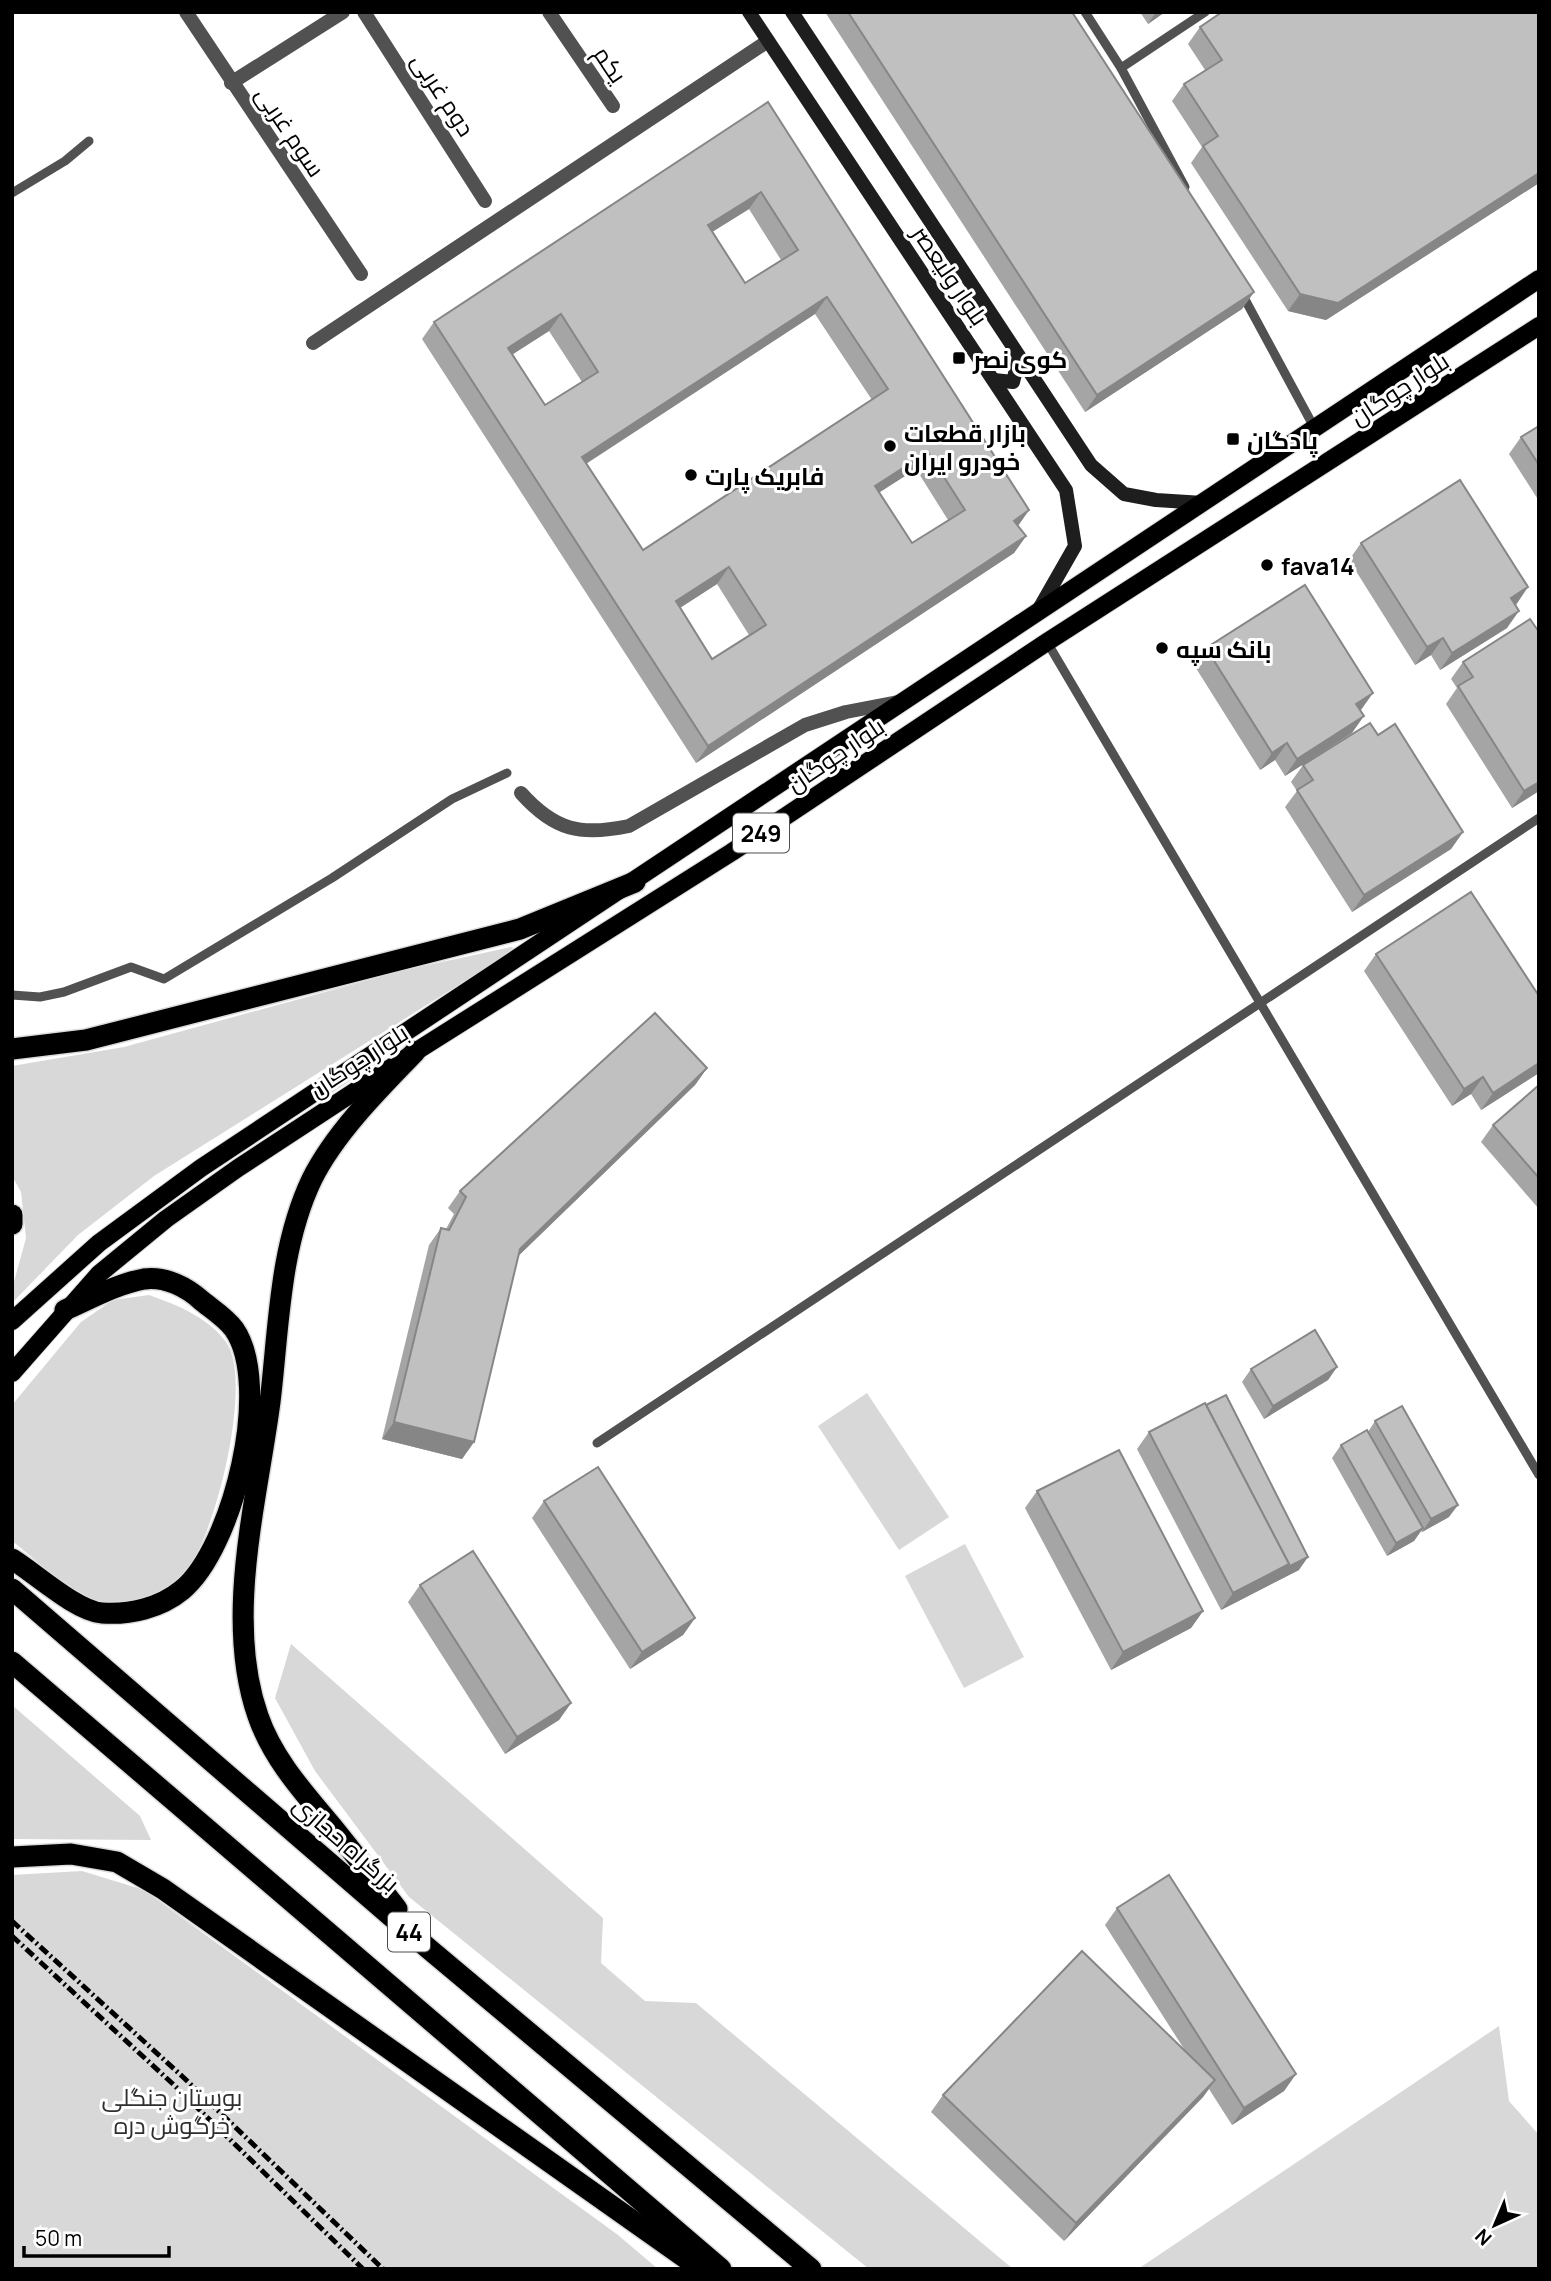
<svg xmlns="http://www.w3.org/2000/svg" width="1551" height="2281" font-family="Manrope,Cairo,sans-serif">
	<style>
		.green { fill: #d8d8d8 }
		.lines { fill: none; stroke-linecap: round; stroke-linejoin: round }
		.primary-casing { stroke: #dbdbdb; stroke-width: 20 }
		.highway-casing { stroke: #dbdbdb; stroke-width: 24 }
		.lane { stroke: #515151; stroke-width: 9 }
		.street { stroke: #515151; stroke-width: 14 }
		.secondary { stroke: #1e1e1e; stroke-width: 14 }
		.primary { stroke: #000; stroke-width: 18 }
		.highway { stroke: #000; stroke-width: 21 }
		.rail { stroke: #000; stroke-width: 5; stroke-dasharray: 10 3.5 2 3.5; stroke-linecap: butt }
		.wall { fill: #a5a5a5; fill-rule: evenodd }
		.shaded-wall { fill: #868686 }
		.building { fill: #c0c0c0; stroke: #868686; stroke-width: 2; fill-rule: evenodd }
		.poi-dot { fill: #000; stroke: #fff; stroke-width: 2.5 }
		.labels { text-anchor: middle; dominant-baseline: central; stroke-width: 6; stroke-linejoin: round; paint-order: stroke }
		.shield { fill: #fff; stroke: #4c4c4c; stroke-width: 2 }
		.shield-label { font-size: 23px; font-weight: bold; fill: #000 }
		.street-label { font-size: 24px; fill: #000; stroke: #fff }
		.poi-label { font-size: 24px; font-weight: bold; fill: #000; stroke: #fff; text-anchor: start }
		.park-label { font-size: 24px; fill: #2f2f2f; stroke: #fff }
	</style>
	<rect width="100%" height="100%" fill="#fff"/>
	<!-- green -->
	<g class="green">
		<path d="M511,947l5,2 -362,227 -76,59 -66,68v-14l14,-51 -5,-46 -9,-16v-110l112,-19 281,-77z"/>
		<path d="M149,1295c28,10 62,23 79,50 24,42 -13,194 -44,229 -18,21 -47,37 -75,32 -31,-4 -72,-46 -97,-65v-136l69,-83 32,-22z"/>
		<path d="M867,1393l82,124 -50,33 -81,-124z"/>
		<path d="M965,1544l59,113 -60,31 -59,-112z"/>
		<path d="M291,1644l312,274 -2,45 44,38 51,2 317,266h-144l-460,-372 -94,-126 -40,-73z"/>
		<path d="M12,1705l128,111 11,24 -139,-1z"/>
		<path d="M82,1871l62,19 474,345 40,34h-646v-394z"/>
		<path d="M1499,2026l10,75 30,34v134h-401z"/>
	</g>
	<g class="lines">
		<defs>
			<g id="primary">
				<path d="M12,1321l87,-78 102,-75 1338,-889"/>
				<path d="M12,1373l87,-99 67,-55 72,-51 177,-116 317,-200 315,-210 492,-316"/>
			</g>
			<g id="highway">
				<path d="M12,1049l74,-9 434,-111 115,-47"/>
				<path d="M12,1215v9"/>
				<path d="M12,1559c23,14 64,52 90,54 28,2 58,-5 80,-23 51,-42 91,-205 52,-261 -8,-11 -22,-20 -32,-28 -15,-14 -37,-25 -58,-22 -27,5 -54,20 -79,31"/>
				<path d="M12,1589l417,360 382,320"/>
				<path d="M12,1662l709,607"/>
				<path d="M12,1857l59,-3 46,8 46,27 538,380"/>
				<path d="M397,1909c-21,-27 -41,-53 -62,-79 -29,-35 -62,-70 -77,-114 -34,-97 -1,-215 12,-314 9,-74 9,-154 42,-223 23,-46 67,-90 103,-127"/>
			</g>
		</defs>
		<!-- primary casing -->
		<use href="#primary" class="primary-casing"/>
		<!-- highway casing -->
		<use href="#highway" class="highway-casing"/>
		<!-- lane -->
		<g class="lane">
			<path d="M1085,12l36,56 64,119"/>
			<path d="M1121,68l84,-56"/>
			<path d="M12,193l53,-32 24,-20"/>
			<path d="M1241,292l74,137"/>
			<path d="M1047,642l492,833"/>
			<path d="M12,995l28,2 24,-5 67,-25 33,12 168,-101 120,-79 55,-26"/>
			<path d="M597,1443l942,-625"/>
		</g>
		<!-- street -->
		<g class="street">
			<path d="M186,12l175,262"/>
			<path d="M364,12l121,189"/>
			<path d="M549,12l64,94"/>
			<path d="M231,83l112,-71"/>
			<path d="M313,343l455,-302"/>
			<path d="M521,793c34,38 60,43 108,33l176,-101 41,-13 52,-10"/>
		</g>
		<!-- secondary -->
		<g class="secondary">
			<path d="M749,12l317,478 9,56 -36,63"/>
			<path d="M792,12l299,453 33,29 32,6 47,3"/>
			<path d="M994,380l19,2 6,-25"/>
		</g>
		<!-- primary -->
		<use href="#primary" class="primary"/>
		<!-- highway -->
		<use href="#highway" class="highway"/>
		<!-- rail -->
		<g class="rail">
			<path d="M12,1921l171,156 200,192"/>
			<path d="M12,1936l162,149 189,184"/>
		</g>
	</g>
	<!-- wall -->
	<g class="wall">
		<path d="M825,12h247l182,280 -12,17 -157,103z"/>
		<path d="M1140,12h25l-17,12z"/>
		<path d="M1539,12v171l-213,137 -38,-9 -97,-148 11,-16 -30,-46 12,-17 21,-14 -17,-26 12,-17z"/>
		<path d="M768,102l261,408 -11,16 8,10 -12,17 -318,210 -274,-424 12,-17zM749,209l32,51 -36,23 -33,-51zM815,314l57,86 -229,150 -57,-86zM549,331l33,51 -37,23 -32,-51zM916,469l32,51 -36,23 -33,-51zM717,584l32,51 -37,24 -32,-51z"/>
		<path d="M1539,426v75l-30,-47 12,-17z"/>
		<path d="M1361,543l155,62 -9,23 -67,42 -9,-15 -16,10 -66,-105z"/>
		<path d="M1539,632v159l-27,17 -66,-104 11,-16 -6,-9 12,-17z"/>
		<path d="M1206,648l154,62 -8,23 -67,43 -10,-16 -15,10 -66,-105z"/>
		<path d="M1378,735l85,97 -12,17 -99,63 -67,-105 12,-16 -6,-9 12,-17z"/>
		<path d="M1376,954l163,42v77l-58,37 -10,-16 -19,12 -88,-135z"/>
		<path d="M707,1068l-12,17 -177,171 -44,186 -12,17 -80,-20 47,-194 12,-17 5,1 8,-15 -6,-6 12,-17z"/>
		<path d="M1539,1085v124l-58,-67 12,-17z"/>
		<path d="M1337,1367l-9,13 -64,39 -22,-37 9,-13z"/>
		<path d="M1375,1421l74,96 -27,15 -1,-1 -7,10 -27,15 -55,-98 9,-13 27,-13z"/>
		<path d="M1149,1432l150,138 -78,40 -84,-161z"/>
		<path d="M1037,1491l166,120 -12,17 -80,42 -86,-162z"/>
		<path d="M544,1501l151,117 -12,17 -53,34 -98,-151z"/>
		<path d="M420,1585l151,118 -12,17 -54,34 -97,-152z"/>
		<path d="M1117,1908l179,166 -12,17 -52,34 -23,-36 -6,8 -139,144 -133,-129 12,-17 241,-46 -79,-124z"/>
	</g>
	<!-- shaded-wall -->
	<g class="shaded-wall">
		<path d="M1156,12h9l-17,12z"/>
		<path d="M1539,173v10l-213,137 -38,-9 12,-17z"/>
		<path d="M761,192l-12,17 -53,33 12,-17z"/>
		<path d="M1254,292l-12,17 -157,103 12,-17z"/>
		<path d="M827,297l-12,17 -245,160 12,-17z"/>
		<path d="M561,314l-12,17 -53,34 12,-17z"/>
		<path d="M928,452l-12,17 -53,34 12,-17z"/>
		<path d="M1029,510l-12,17 -3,-6z"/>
		<path d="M1026,536l-12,17 -318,210 12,-17z"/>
		<path d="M729,567l-12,17 -53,34 12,-17z"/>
		<path d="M1528,587l-12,18 -17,10 12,-17z"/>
		<path d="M1519,611l-12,17 -67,42 12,-17z"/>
		<path d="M1443,638l-12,17 -16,10 12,-18z"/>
		<path d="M1373,693l-12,17 -17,11 12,-17z"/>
		<path d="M1364,716l-12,17 -67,43 12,-17z"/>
		<path d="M1287,743l-12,17 -15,10 12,-17z"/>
		<path d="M1539,782v9l-27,17 12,-17z"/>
		<path d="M1463,832l-12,17 -99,63 12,-17z"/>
		<path d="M1539,1063v10l-58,37 12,-17z"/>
		<path d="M707,1068l-12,17 -187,181 12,-17z"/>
		<path d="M1483,1077l-12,17 -19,12 12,-17z"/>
		<path d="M1337,1367l-9,13 -64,39 9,-13z"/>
		<path d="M394,1422l80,20 -12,17 -80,-20z"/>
		<path d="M1458,1505l-9,12 -27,15 9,-13z"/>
		<path d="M1423,1528l-9,13 -27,15 9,-13z"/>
		<path d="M1308,1557l-9,13 -78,40 12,-17 56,-29z"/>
		<path d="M1203,1611l-12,17 -80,42 12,-18z"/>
		<path d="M695,1618l-12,17 -53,34 12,-17z"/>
		<path d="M571,1703l-12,17 -54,34 12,-17z"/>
		<path d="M1296,2074l-12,17 -52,34 12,-17z"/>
		<path d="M1215,2080l-12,17 -139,144 12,-18z"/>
	</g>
	<!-- building -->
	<g class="building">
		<path d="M848,12h224l182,280 -157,103z"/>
		<path d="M1222,12h317v161l-201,130 -38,-9 -97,-148 15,-10 -34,-52 38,-24 -22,-33z"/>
		<path d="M768,102l261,408 -15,11 12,15 -318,210 -274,-424zM761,192l37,58 -53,33 -37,-58zM827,297l61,92 -245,161 -61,-93zM561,314l37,58 -53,33 -37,-57zM928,452l37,58 -53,33 -37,-57zM729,567l37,58 -54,34 -36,-58z"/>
		<path d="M1539,426v39l-18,-28z"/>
		<path d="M1460,480l68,107 -17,11 8,13 -67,42 -9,-15 -16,9 -66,-104z"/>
		<path d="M1305,585l68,108 -17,11 8,12 -67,43 -10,-16 -15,10 -66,-105z"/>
		<path d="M1530,619l9,13v150l-15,9 -66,-105 15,-9 -10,-15z"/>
		<path d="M1370,723l8,12 17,-11 68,108 -99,63 -67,-105 16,-10 -10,-15z"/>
		<path d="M1471,892l68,104v67l-46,30 -10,-16 -19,12 -88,-135z"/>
		<path d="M655,1013l52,55 -187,181 -46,193 -80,-20 47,-194 8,2 17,-33 -6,-6z"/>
		<path d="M1539,1085v93l-46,-53z"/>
		<path d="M1315,1330l22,37 -64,39 -22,-37z"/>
		<path d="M1226,1395l82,162 -22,11 3,-4 -83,-159z"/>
		<path d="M1205,1403l84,161 -56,29 -84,-161z"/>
		<path d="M1402,1406l56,99 -27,14 -56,-98z"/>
		<path d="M1367,1430l56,98 -27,15 -55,-98z"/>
		<path d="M1119,1450l84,161 -80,41 -86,-161z"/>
		<path d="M598,1467l97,151 -53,34 -98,-151z"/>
		<path d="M473,1551l98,152 -54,34 -97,-152z"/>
		<path d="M1169,1875l127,199 -52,34 -127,-200z"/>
		<path d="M1082,1951l133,129 -139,143 -133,-128z"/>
	</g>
	<!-- markers -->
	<g class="poi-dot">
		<rect x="952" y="351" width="14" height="14" rx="3.5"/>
		<rect x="1226" y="432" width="14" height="14" rx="3.5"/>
		<circle cx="890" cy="446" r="7"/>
		<circle cx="691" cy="475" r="7"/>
		<circle cx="1267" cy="565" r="7"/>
		<circle cx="1162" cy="648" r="7"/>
	</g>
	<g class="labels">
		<!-- shield labels -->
		<g class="shield">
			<rect x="733" y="813.5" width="56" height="39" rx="5"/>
			<rect x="388" y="1912.5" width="42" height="39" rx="5"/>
		</g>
		<g class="shield-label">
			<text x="761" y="833">249</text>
			<text x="409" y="1932">44</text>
		</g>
		<!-- street labels -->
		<g class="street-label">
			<text transform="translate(611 64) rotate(56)">یکم</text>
			<text transform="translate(444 94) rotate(57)">دوم غربی</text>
			<text transform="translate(291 131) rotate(56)">سوم غربی</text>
			<text transform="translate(951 275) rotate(56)">بلوار ولیعصر</text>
			<text transform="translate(1399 388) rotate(-33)">بلوار چوگان</text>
			<text transform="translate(835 754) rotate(-34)">بلوار چوگان</text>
			<text transform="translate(358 1060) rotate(-33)">بلوار چوگان</text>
			<text transform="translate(347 1843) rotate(41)">بزرگراه حجازی</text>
		</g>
		<!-- poi labels -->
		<g class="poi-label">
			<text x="973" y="358">کوی نصر</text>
			<text x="904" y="432">بازار قطعات<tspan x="904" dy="28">خودرو ایران</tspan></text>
			<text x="1247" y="439">پادگان</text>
			<text x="705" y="475">فابریک پارت</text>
			<text x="1281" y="565">fava14</text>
			<text x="1176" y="648">بانک سپه</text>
		</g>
		<!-- park labels -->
		<g class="park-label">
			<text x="172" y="2096">بوستان جنگلی<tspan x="172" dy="28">خرگوش دره</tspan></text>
		</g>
	</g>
	<!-- border -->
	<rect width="1551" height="2281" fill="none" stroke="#000000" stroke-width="28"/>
	<!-- north arrow -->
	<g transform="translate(1495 2225) rotate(224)" stroke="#ffffff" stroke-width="5" paint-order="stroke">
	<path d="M0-5L12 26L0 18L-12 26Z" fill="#000000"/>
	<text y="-10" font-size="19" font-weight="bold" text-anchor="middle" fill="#000000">N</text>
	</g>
	<!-- scale -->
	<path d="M24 2246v10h145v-10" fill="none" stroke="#000000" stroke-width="3.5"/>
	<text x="35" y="2246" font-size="21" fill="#000000" stroke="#ffffff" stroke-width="5" paint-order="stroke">50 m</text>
</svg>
